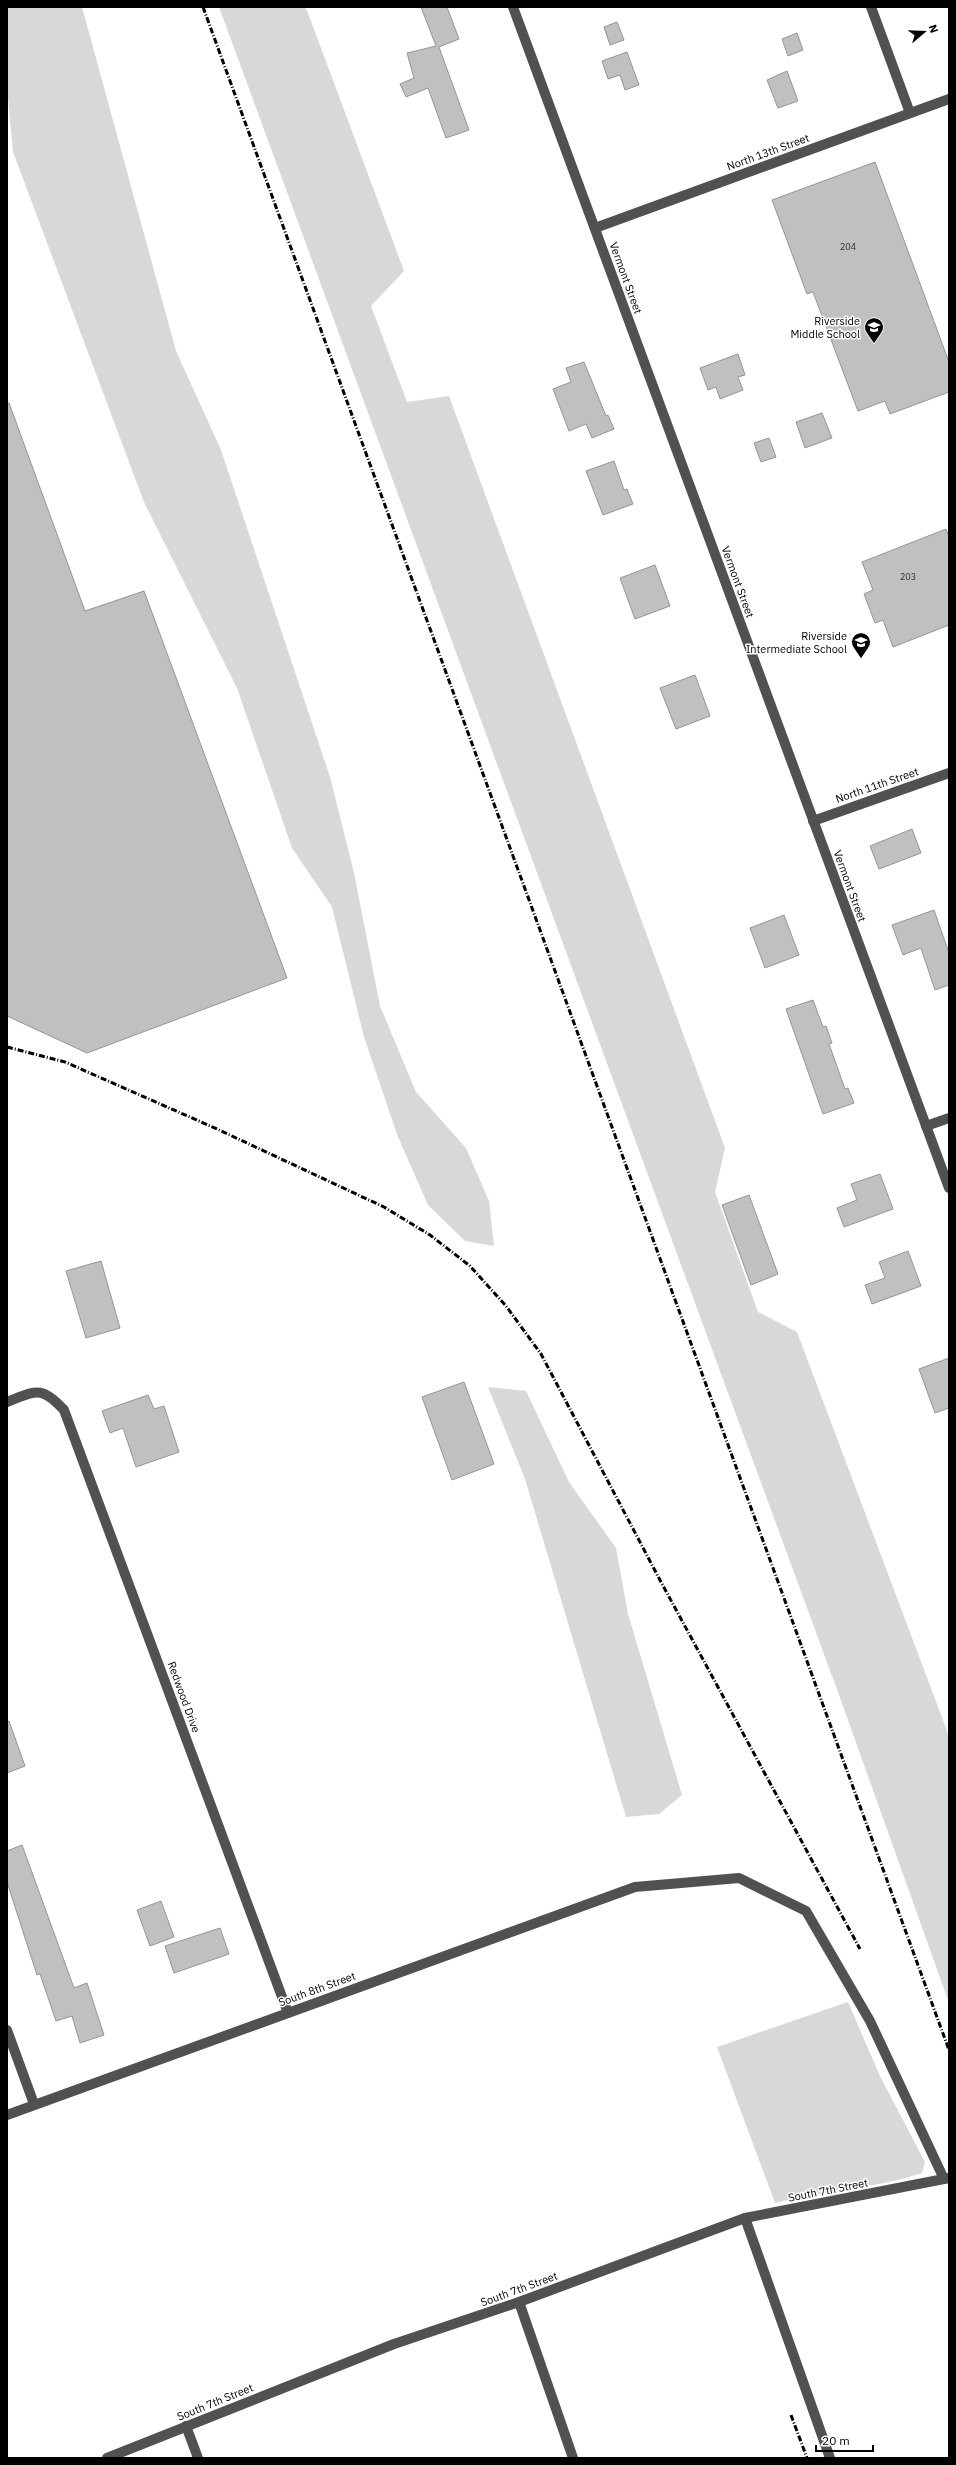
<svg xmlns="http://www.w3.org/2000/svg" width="956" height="2465" font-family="'IBM Plex Sans',sans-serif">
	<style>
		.green { fill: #d8d8d8 }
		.building { fill: #c0c0c0; stroke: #959595 }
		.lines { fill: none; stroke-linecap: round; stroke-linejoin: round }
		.minor { stroke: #515151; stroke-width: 10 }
		.rail { stroke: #000; stroke-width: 3; stroke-dasharray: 6 2 1 2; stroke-linecap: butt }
		.labels { text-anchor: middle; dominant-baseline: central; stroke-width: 3; stroke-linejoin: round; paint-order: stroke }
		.number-label { font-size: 9px; fill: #303030 }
		.street-label { font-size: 11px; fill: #000; stroke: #fff }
		.poi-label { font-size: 11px; fill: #000; stroke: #fff; text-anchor: end }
	</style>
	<rect width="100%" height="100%" fill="#fff"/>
	<!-- green -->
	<g class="green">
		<path d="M7,7h75l94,344 45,99 109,327 24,96 26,133 36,86 50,56 23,53 5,45 -29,-5 -37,-36 -30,-68 -34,-100 -32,-130 -40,-59 -55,-160 -93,-186 -131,-350 -6,-65z"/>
		<path d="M219,7h86l3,6 96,258 -33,35 36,96 42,-6 276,752 -10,44 43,120 39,20 152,404v267l-110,-308z"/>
		<path d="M488,1387l38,4 43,91 47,66 12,66 54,181 -23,19 -33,3 -101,-338z"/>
		<path d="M848,2002l32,74 45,86 -3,11c-47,16 -99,17 -147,30l-58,-156z"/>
	</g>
	<!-- building -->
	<g class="building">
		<path d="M421,7h26l12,32 -20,8 30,83 -23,8 -18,-50 -22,9 -6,-13 14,-6 -7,-25 29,-7z"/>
		<path d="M617,22l7,18 -14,5 -6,-18z"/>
		<path d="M797,33l6,17 -15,6 -6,-17z"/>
		<path d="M627,52l12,33 -14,5 -5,-15 -12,4 -6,-18z"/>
		<path d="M787,71l11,30 -20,7 -11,-28z"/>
		<path d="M875,162l74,200v30l-59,22 -5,-13 -27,10 -45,-119 -6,2 -35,-94z"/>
		<path d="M738,354l7,21 -7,2 5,13 -23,9 -4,-12 -8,3 -8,-22z"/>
		<path d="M584,362l22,54 2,-1 6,14 -22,9 -6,-14 -17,7 -16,-42 18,-7 -5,-14z"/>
		<path d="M7,403h2l76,208 59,-20 143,387 -200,75 -80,-37z"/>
		<path d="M822,413l10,25 -27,10 -9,-26z"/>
		<path d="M769,438l7,19 -15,5 -7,-19z"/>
		<path d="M614,461l10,29 3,-1 6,15 -30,11 -17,-44z"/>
		<path d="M946,529l3,8v88l-56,22 -10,-27 -8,3 -11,-29 9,-4 -11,-28z"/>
		<path d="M655,565l15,41 -35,13 -15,-41z"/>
		<path d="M695,675l15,41 -34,13 -16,-41z"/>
		<path d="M912,829l9,24 -42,16 -9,-23z"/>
		<path d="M934,910l15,43v32l-14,5 -14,-42 -18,7 -11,-30z"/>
		<path d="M784,915l15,40 -34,13 -15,-40z"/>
		<path d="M813,1000l10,27 3,-1 6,17 -3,1 16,45 3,-1 6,15 -31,11 -37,-105z"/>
		<path d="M880,1174l13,35 -49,18 -7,-19 20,-8 -6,-16z"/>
		<path d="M749,1195l29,79 -27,11 -29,-80z"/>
		<path d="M908,1251l13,35 -49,18 -7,-19 20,-7 -6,-16z"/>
		<path d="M101,1261l19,67 -34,10 -20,-67z"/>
		<path d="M949,1358v50l-14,5 -16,-44z"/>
		<path d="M464,1382l30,82 -42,16 -30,-83z"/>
		<path d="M148,1395l6,14 10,-3 15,46 -43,15 -13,-39 -13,5 -8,-22z"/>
		<path d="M9,1721l16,45 -18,7v-51z"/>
		<path d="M22,1845l52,143 13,-5 17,52 -24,8 -8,-27 -16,5 -16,-47 -3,1 -30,-93v-31z"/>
		<path d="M161,1901l13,36 -24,9 -13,-36z"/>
		<path d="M220,1928l9,26 -55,19 -9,-27z"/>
	</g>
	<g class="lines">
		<!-- minor -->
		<g class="minor">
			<path d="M513,7l436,1181"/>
			<path d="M871,7l39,106"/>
			<path d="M595,228l354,-129"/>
			<path d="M813,821l136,-48"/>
			<path d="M926,1126l23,-8"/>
			<path d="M7,1402c29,-11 34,-17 57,8l224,603"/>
			<path d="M7,2030l27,74"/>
			<path d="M7,2115l628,-228 104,-9 67,33 64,110 74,158"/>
			<path d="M745,2218l85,240"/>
			<path d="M519,2302l54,156"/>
			<path d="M186,2426l12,32"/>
			<path d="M107,2458l287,-114 125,-42 226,-84 204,-40"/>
		</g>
		<!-- rail -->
		<g class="rail">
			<path d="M203,7l746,2043"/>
			<path d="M7,1047l58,15 152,67 167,78 46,28 40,31 36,40 35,48 120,228 199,367"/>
			<path d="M791,2415l16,43"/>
		</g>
	</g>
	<!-- icons -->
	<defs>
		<symbol id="school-pin" viewBox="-11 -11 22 30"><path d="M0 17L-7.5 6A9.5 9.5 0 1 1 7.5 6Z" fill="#000" stroke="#fff"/><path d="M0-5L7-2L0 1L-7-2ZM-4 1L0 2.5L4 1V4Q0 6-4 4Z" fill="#fff"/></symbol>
	</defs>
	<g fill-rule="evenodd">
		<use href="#school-pin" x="863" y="316" width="22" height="30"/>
		<use href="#school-pin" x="850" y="631" width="22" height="30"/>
	</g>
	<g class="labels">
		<!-- number labels -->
		<g class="number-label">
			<text x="848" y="246">204</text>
			<text x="908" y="576">203</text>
		</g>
		<!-- street labels -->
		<g class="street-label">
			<text transform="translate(768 152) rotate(-20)">North 13th Street</text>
			<text transform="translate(626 278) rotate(70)">Vermont Street</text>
			<text transform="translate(738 582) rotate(70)">Vermont Street</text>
			<text transform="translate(877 785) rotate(-19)">North 11th Street</text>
			<text transform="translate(850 886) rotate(70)">Vermont Street</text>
			<text transform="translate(184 1697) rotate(70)">Redwood Drive</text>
			<text transform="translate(317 1989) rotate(-20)">South 8th Street</text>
			<text transform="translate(828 2190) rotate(-11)">South 7th Street</text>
			<text transform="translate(519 2289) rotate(-20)">South 7th Street</text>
			<text transform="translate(215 2402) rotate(-22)">South 7th Street</text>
		</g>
		<!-- poi labels -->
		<g class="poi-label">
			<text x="860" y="321">Riverside<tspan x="860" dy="13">Middle School</tspan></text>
			<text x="847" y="636">Riverside<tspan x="847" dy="13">Intermediate School</tspan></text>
		</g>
	</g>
	<!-- border -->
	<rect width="956" height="2465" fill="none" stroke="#000000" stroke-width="16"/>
	<!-- north arrow -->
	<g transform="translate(924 32) rotate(71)" stroke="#ffffff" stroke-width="3" paint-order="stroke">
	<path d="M0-3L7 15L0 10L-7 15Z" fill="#000000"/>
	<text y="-6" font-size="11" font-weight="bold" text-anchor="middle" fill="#000000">N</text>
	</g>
	<!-- scale -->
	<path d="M816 2445v6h57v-6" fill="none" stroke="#000000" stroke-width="2"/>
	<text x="822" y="2445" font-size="12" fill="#000000" stroke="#ffffff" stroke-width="3" paint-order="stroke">20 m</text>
</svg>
